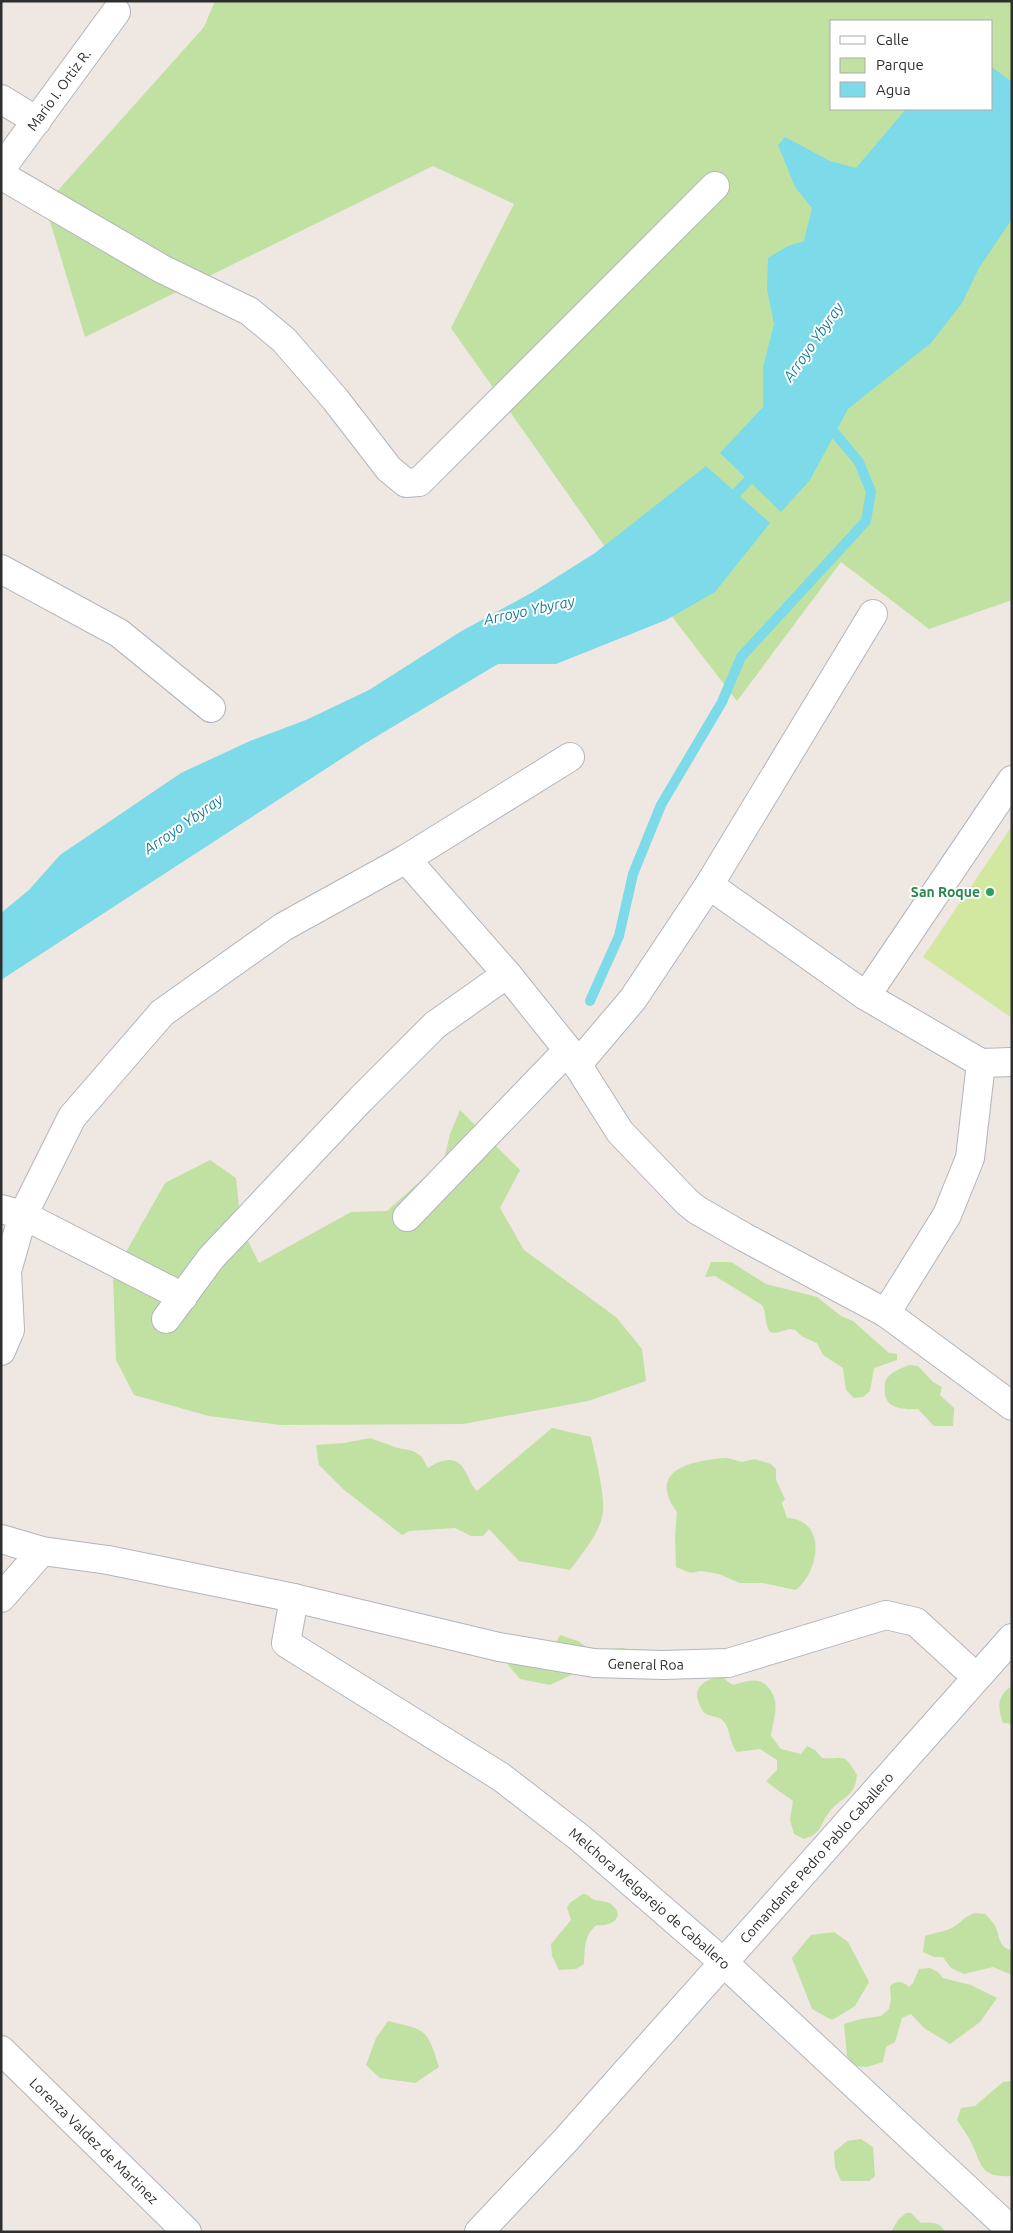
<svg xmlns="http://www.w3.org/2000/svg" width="1013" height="2233" font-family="Ubuntu,sans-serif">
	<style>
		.green { fill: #c0e1a2; fill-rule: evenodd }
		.pitch { fill: #d2e79f }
		.water { fill: #7cdae9 }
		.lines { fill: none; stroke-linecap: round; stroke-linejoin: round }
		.stream { stroke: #7cdae9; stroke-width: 10 }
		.minor-casing { stroke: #b2b5bd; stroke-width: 30 }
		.minor { stroke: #fff; stroke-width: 28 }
		.leisure-dot { fill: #2e9e5b; stroke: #fff; stroke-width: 2 }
		.labels { text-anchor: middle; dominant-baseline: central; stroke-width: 4; stroke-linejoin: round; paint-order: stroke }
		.street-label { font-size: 14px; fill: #2e2e2e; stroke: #fff }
		.leisure-label { font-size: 14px; font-weight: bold; fill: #27864d; stroke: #fff; text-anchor: end }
		.water-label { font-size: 15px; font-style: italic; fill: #167e9a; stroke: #fff }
	</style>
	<rect width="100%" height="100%" fill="#eee7e2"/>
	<!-- green -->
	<g class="green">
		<path d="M215,1h797v599l-83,29 -88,-67 -104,139 -80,-104 -42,-36 -164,-233 63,-124 -81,-38 -348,171 -40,-132 159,-178zM832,21h160v88h-160z"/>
		<path d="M460,1110l60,60 -20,38 24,42 92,67 26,32 4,32 -58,20 -125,23 -182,1 -72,-9 -75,-21 -18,-35 -3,-85 52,-92 45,-23 26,18 5,49 18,36 92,-51 36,-1 57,-51 6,-26z"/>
		<path d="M711,1262h20l35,22 51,13 24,19 12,5 36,32 8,1v6l-23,8 -4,23 -7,6 -9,1 -8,-8 -3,-22 -20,-13 -6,-12 -14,-6 -8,-7 -6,-1 -13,4 -6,-1c-6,-8 -3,-19 -8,-27l-47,-29 -10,1z"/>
		<path d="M909,1365l9,1 15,16 9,5 -2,8 14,13 -1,18h-19l-16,-17c-13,1 -34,0 -33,-18 0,-3 -1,-8 1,-11 4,-8 16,-12 23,-15z"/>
		<path d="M552,1428l39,9c4,20 16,62 11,80 -3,17 -22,39 -32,53l-51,-9 -30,-32 -6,7h-12l-16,-8 -46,3 -7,4 -59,-46 -24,-24 -3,-20 28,-2 26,-5 28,10 15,3 8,5 7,12c12,-8 28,-14 37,3 5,8 5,13 12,20z"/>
		<path d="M727,1458l15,4 12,-3 17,5 5,5v11l9,19 -3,4 5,15c40,2 33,52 9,72l-34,-7h-22l-21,-9 -18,-3 -10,2 -15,-6 -1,-31 2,-24c-32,-43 17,-52 50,-54z"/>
		<path d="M560,1635l18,6 15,11c20,0 25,-11 46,3l-62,17 -27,13 -30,-6 -12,-14 15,-20 32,-1z"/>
		<path d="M720,1676l13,9c15,-4 28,-10 38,6 9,14 2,29 0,45l10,13 20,5 6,-8 8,4 7,8c23,2 21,-7 35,17 -2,23 -16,22 -27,36 -11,14 -7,22 -26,28l-10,-5 -4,-14 3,-19c-9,-7 -18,-12 -27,-20l11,-11v-10l-17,-11 -23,3c-9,-10 -6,-29 -18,-34 -5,-2 -10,-2 -15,-5 -13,-21 -8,-30 16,-37z"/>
		<path d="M1012,1686v38l-9,-1c-5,-15 -7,-27 9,-37z"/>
		<path d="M583,1894c5,0 5,2 10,5 5,3 13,1 18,5 16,13 0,23 -14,21 -13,9 -12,24 -13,39l-8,5 -17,1 -7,-14 -1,-12 20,-24 -4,-13 4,-5z"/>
		<path d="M975,1913l10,1c3,3 6,6 9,10 6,9 3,24 18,26v25l-19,-8 -29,7 -13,-6 -8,-11h-9l-11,-5 2,-16c8,-3 22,-5 27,-8 10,-6 10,-10 23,-15z"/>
		<path d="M834,1932l14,10 21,40 -14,24 -23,14 -20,-11 -20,-51 19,-23z"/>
		<path d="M930,1968l8,4 5,6 28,7 26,13 -17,24 -30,22 -26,-16 -13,-14 -9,4 -7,24 -9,5 -3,15 -16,5 -13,-1 -7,-10 -3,-32 17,-5 20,-3 8,-7 2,-10 -1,-13c7,-6 12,-5 19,1l4,-4 6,-14z"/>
		<path d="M388,2021c39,9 39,8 51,46l-24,16 -35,-5 -14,-13 10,-27z"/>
		<path d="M1012,2081v95c-34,2 -30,-13 -42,-36 -4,-7 -9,-14 -13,-20l4,-12 14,-2 28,-24z"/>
		<path d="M861,2139l12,8 2,29 -6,5h-28l-6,-14 -1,-15 13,-11z"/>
		<path d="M906,2213h5l10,10c10,-1 19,-1 24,9h-54l7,-12z"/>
	</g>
	<!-- pitch -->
	<path class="pitch" d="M1012,826v192l-89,-61z"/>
	<!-- water -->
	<g class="water">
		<path d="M992,67l20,15v137l-33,49 -17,35 -31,40 -83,66 -38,71 -29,32 -61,-59 43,-46v-40l11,-43 -7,-35 1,-31 20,-12 16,-5 8,-33 -17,-21 -17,-42 7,-8 45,24 26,7 50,-59h86z"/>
		<path d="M706,466l64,57 -55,69 -49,28 -110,44h-58l-134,80 -363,236v-67l28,-23 31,-35 121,-82 69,-32 56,-21 63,-30 91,-58 73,-40 62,-39z"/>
	</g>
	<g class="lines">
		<!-- stream -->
		<g class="stream">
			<path d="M728,502l29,-31"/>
			<path d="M590,1001l29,-65 14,-62 28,-69 61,-103 19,-45 125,-136 5,-29 -12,-30 -32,-38"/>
		</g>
		<defs>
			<g id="minor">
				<path d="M1,99l36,22"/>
				<path id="s1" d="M1,169l115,-157"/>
				<path d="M1,175l161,94 87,42 35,29 51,59 54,70 17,14 13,-1 296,-296"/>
				<path d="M1,569l118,64 92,75"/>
				<path d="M406,859l101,115 61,76 52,82 67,70 10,8 47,27 142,76 126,93"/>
				<path d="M709,885l157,111 115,67 31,-1"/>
				<path d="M866,996l146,-216"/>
				<path d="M577,1065l56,-66 76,-114 164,-271"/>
				<path d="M1,1209l22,6 160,82"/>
				<path d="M407,1217l161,-167"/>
				<path d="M886,1313l61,-98 23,-57 11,-95"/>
				<path d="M166,1319l45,-61 150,-159 74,-74 72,-51"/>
				<path d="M1,1351l9,-21 -3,-59 16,-56 49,-98 90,-104 121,-86 123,-68 164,-102"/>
				<path id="s2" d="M1,1539l41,12 66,9 186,38 205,49 95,16 69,2 65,-2 158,-48 30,7 60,55"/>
				<path d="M1,1598l41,-47"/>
				<path id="s3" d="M294,1598l-8,45 215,134 79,61 143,124 289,269"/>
				<path id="s4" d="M1,2050l186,182"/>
				<path id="s5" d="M479,2232l85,-90 448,-504"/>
			</g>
		</defs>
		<!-- minor casing -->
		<use href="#minor" class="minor-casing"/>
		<!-- minor -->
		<use href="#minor" class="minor"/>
	</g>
	<!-- markers -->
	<circle class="leisure-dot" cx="990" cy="892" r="5"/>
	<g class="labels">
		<!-- street labels -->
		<g class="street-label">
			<text stroke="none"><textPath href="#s1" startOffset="98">Mario I. Ortiz R.</textPath></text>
			<text stroke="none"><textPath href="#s2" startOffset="658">General Roa</textPath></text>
			<text stroke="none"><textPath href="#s5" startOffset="504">Comandante Pedro Pablo Caballero</textPath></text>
			<text stroke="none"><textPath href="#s3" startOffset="491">Melchora Melgarejo de Caballero</textPath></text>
			<text stroke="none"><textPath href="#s4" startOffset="130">Lorenza Valdez de Martinez</textPath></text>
		</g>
		<!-- leisure labels -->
		<g class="leisure-label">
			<text x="980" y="892">San Roque</text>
		</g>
		<!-- water labels -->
		<g class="water-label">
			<text transform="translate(813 342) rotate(-55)">Arroyo Ybyray</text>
			<text transform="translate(529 610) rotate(-12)">Arroyo Ybyray</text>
			<text transform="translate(183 824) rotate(-35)">Arroyo Ybyray</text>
		</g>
	</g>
	<!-- border -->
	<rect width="1013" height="2233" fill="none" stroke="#2e2e2e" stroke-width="5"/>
	<!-- legend -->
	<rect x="830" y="20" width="162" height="90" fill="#ffffff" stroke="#ababab"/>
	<rect x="840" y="36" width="25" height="8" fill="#ffffff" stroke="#ababab"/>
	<text x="876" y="45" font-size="15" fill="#2e2e2e">Calle</text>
	<rect x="840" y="58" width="25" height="15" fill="#c0e1a2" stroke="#ababab"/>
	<text x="876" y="70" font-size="15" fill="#2e2e2e">Parque</text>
	<rect x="840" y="82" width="25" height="15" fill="#7cdae9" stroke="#ababab"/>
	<text x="876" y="95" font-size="15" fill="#2e2e2e">Agua</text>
</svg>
